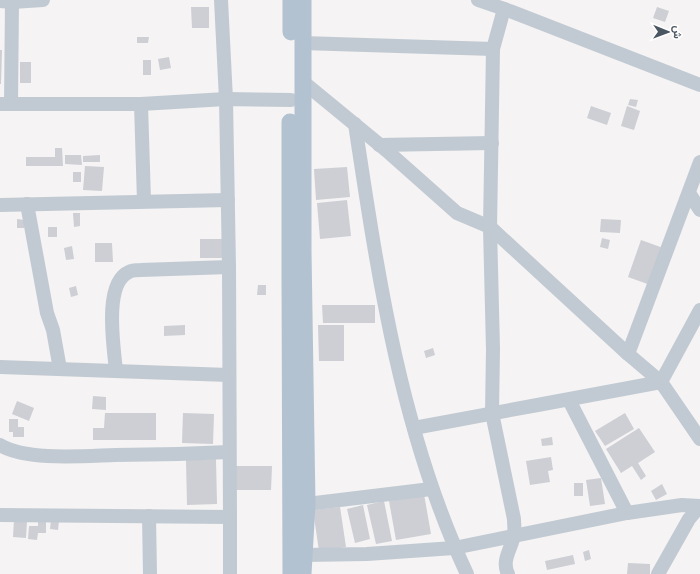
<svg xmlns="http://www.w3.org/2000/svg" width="700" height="574" font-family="Barlow,Vazirmatn,sans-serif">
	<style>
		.building { fill: #cdcfd5 }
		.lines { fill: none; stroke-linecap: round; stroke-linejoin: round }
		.minor { stroke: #c1cad2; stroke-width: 14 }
		.major { stroke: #b3c2d1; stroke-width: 17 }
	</style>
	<rect width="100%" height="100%" fill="#f5f3f3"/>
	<!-- building -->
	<g class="building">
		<path d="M191,7h18v21h-17z"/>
		<path d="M657,7l12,4 -4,11 -12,-4z"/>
		<path d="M137,37h12l-1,6h-11z"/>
		<path d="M0,50h2l-1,34h-1z"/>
		<path d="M169,57l2,11 -11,2 -2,-11z"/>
		<rect x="143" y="60" width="8" height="15"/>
		<rect x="20" y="62" width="11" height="21"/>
		<path d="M630,99l8,1 -2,7 -8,-2z"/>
		<path d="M591,106l20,7 -4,12 -20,-7z"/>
		<path d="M627,106l13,5 -6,19 -13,-4z"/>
		<path d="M55,148h7l1,18h-37v-9h29z"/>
		<path d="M65,155h16l1,10 -17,-1z"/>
		<path d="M100,155v7h-17v-6z"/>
		<path d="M85,166l19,1 -2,24 -19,-1z"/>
		<path d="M347,167l3,30 -34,3 -2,-31z"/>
		<rect x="73" y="172" width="8" height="10"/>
		<path d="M347,200l4,36 -31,3 -3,-36z"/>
		<path d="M73,213h7v13l-6,1z"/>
		<path d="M17,219l8,1 -1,8h-7z"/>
		<path d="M601,219l20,1 -1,13 -20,-1z"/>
		<rect x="48" y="227" width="9" height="10"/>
		<path d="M602,238l8,2 -2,9 -8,-2z"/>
		<rect x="200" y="239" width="22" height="19"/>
		<path d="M641,240l25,9 -13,37 -25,-9z"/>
		<path d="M95,243h17l1,19h-18z"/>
		<path d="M72,246l2,13 -8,1 -2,-12z"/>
		<path d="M258,285h8v10h-9z"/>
		<path d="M76,286l2,9 -7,2 -2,-9z"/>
		<path d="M322,305h53v18h-52z"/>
		<path d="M185,325v10l-21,1v-10z"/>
		<path d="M318,325h26v36h-25z"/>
		<path d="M433,348l2,7 -9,3 -2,-7z"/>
		<path d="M93,396l13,1v13l-14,-1z"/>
		<path d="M17,401l17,7 -5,13 -17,-7z"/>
		<path d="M105,413h51v27h-63v-12h11z"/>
		<path d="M183,413l31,1 -1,30 -31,-1z"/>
		<path d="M625,413l9,16 -29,17 -10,-15z"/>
		<path d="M9,419h9v8h6v10h-11v-5h-4z"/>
		<path d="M639,428l16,24 -17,11 8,13 -5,4 -9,-14 -11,7 -15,-24z"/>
		<path d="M552,437l1,8 -11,1 -1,-7z"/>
		<path d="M551,457l2,13 -5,1 2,11 -20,3 -4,-24z"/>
		<path d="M216,459l1,45 -30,1 -1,-45z"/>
		<path d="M234,466h38l-1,24h-37z"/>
		<path d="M601,478l4,26 -15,2 -4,-26z"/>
		<rect x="574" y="483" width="9" height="13"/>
		<path d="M662,484l5,10 -11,6 -5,-9z"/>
		<path d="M424,494l7,40 -35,6 -7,-39z"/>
		<path d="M384,501l8,40 -16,3 -9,-39z"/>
		<path d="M363,505l7,34 -15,4 -8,-34z"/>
		<path d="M340,507l6,40 -27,4 -6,-41z"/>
		<path d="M14,520l13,1 -1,17 -13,-1z"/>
		<path d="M51,520l8,1 -1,9 -8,-1z"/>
		<path d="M38,521l8,1v11h-8l-1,7 -9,-1 1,-13h9z"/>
		<path d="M589,550l2,9 -6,2 -2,-9z"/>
		<path d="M573,555l2,9 -28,6 -2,-9z"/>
		<path d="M628,563l22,1v10h-23z"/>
	</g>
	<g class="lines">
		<!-- minor -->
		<g class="minor">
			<path d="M221,0l5,99 3,168 1,250"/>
			<path d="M478,0l32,11 190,74"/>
			<path d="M0,1l12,1 31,-2"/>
			<path d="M504,9l-11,40 -3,178 138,127 33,28 39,57"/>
			<path d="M302,43l191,6"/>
			<path d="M302,81l84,69 71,63 33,14 3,122 -1,64 22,106c0,5 1,11 0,16 -2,13 -13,25 -6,39"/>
			<path d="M0,104h141l85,-5 65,1"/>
			<path d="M11,104l1,-102"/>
			<path d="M141,104l3,97"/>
			<path d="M355,124c23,153 46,309 112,450"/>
			<path d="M379,145l113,-2"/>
			<path d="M689,193l11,17"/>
			<path d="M27,204l20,109 6,17 7,39"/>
			<path d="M0,205l228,-5"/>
			<path d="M628,354l72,-192"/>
			<path d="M0,367l229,8"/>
			<path d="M116,371c-2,-23 -13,-88 13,-99 3,-2 8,-2 12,-2l88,-3"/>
			<path d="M569,400l58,113"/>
			<path d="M414,428c82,-16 165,-30 247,-46l39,-72"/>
			<path d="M0,445c27,16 83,11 115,10 38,0 76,-1 114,-3"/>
			<path d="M307,504l124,-15"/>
			<path d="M0,515l230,2v57"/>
			<path d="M149,516l1,58"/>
			<path d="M303,555l64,-1 87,-6 173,-35 55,-8 18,1"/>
			<path d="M658,574l31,-55 11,-13"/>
		</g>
		<!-- major -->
		<g class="major">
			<path d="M291,0v32"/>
			<path d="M303,0v251l4,253 -4,70"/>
			<path d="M290,122v153l1,299"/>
		</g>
	</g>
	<!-- north arrow -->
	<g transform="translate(668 32) rotate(91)" stroke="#ffffff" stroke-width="3" paint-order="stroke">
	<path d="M0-3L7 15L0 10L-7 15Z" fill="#4a5661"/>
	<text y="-6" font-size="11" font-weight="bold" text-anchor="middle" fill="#4a5661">ش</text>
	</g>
</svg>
